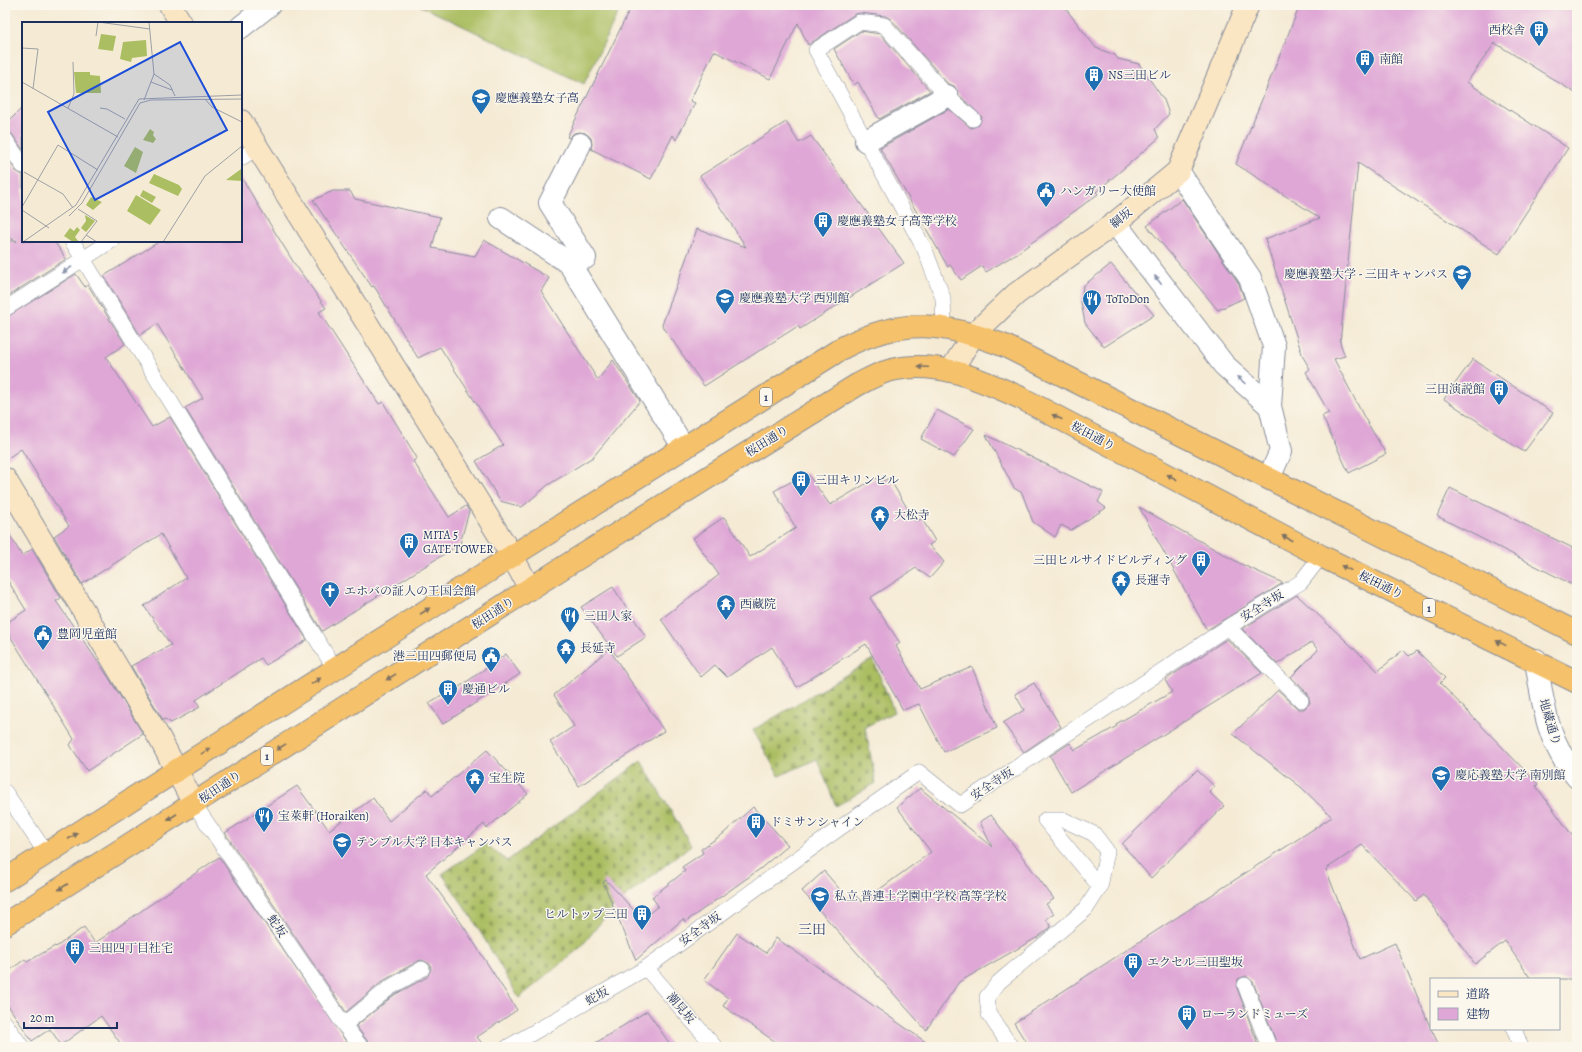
<svg xmlns="http://www.w3.org/2000/svg" width="1582" height="1052" font-family="Alegreya,'Noto Serif JP',serif">
	<style>
		.cemetery { fill: url(#cemetery-stones); stroke: #637660 }
		.pitch { fill: #abbe62; stroke: #637660 }
		.building { fill: #dfa7d6 }
		.lines { fill: none; stroke-linecap: round; stroke-linejoin: round }
		.lane-casing { stroke: #888d9a; stroke-width: 16 }
		.street-casing { stroke: #888d9a; stroke-width: 24 }
		.secondary-casing { stroke: #888d9a; stroke-width: 24 }
		.highway-casing { stroke: #888d9a; stroke-width: 24 }
		.lane { stroke: #fff; stroke-width: 15 }
		.street { stroke: #fff; stroke-width: 22 }
		.secondary { stroke: #fbe6c4; stroke-width: 22 }
		.highway { stroke: #f5c16b; stroke-width: 22 }
		.oneway { fill: #8d97ae }
		.oneway2 { fill: #7d7164 }
		.labels { text-anchor: middle; dominant-baseline: central; stroke-width: 3; stroke-linejoin: round; paint-order: stroke }
		.shield { fill: #fbf7ec; stroke: #5e6b89; stroke-width: 1 }
		.shield-label { font-size: 11px; font-weight: bold; fill: #1b2f5e }
		.poi-label { font-size: 12px; fill: #1b2f5e; stroke: #fbf7ec; text-anchor: start }
		.street-label { font-size: 12px; fill: #1b2f5e; stroke: #fbf7ec }
		.quarter-label { font-size: 14px; fill: #1b2f5e; stroke: #fbf7ec }
		.inset-road { fill: none; stroke: #9ea0a5; stroke-width: 1 }
		.view { fill: #1d4ed8; fill-opacity: 0.15; stroke: #1d4ed8; stroke-width: 2 }
		.inset-edge { fill: none; stroke: #1b2f5e; stroke-width: 2 }
	</style>
	<defs>
		<pattern id="cemetery-stones" width="16" height="16" patternUnits="userSpaceOnUse"><rect width="16" height="16" fill="#abbe62"/><path d="M2 7V4a2 2 0 0 1 4 0v3zM10 15v-3a2 2 0 0 1 4 0v3z" fill="#8a9b54"/></pattern>
	</defs>
	<rect width="100%" height="100%" fill="#fbf7ec"/>
	<filter id="ink" filterUnits="userSpaceOnUse"><feTurbulence type="fractalNoise" baseFrequency=".025" numOctaves="2"/><feDisplacementMap in="SourceGraphic" scale="8" xChannelSelector="R" yChannelSelector="G"/><feConvolveMatrix kernelMatrix="1 2 1 2 8 2 1 2 1" color-interpolation-filters="sRGB"/></filter>
	<filter id="wash" filterUnits="userSpaceOnUse"><feTurbulence type="fractalNoise" baseFrequency=".012" numOctaves="4" result="noise"/><feDisplacementMap in="SourceGraphic" scale="16" xChannelSelector="R" yChannelSelector="G"/><feGaussianBlur stdDeviation="0.9" result="paint"/><feColorMatrix in="noise" values="0 0 0 0 0 0 0 0 0 0 0 0 0 0 0 0 0 1.4 0 .05"/><feComposite in="paint" operator="in"/></filter>
	<g filter="url(#wash)">
		<rect width="100%" height="100%" fill="#f5ebd5"/>
		<!-- cemetery -->
		<g class="cemetery">
			<path d="M873,659l21,53 -29,15 11,56 -40,23 -19,-47 -38,17 -26,-46z"/>
			<path d="M641,761l50,84 -78,62 -32,40 -62,51 -48,-82 -29,-42 44,-30 21,17z"/>
		</g>
		<!-- pitch -->
		<path class="pitch" d="M419,5h203l-38,79z"/>
		<g id="blocks">
			<!-- building -->
			<g class="building">
				<path d="M632,5h431l33,43 19,7 3,4 21,5 25,36 5,14 -14,15 4,9 -63,54 2,2 -79,58 -33,20 -4,-6 -21,14 -11,-15 -2,2 -68,-119 69,-39 22,19 8,-3 3,-8 -23,-22 -5,-9 -6,-2 -57,-65 -6,-3 -25,-3 -5,1 -47,31 -10,-22 -28,56 -56,-28 -24,50 5,2 -19,37 -3,-5 -22,44 -60,-30 1,-5 -1,-6 -6,-5 -6,-1 -5,1 -5,5 -2,-1z"/>
				<path d="M1300,5h277v89l-82,-51 -28,39 101,66 -69,106 -141,-91 -18,180 5,13 -11,3 30,58 22,37 -37,19 -27,-57 7,-3 -23,-41 4,-3 -7,-12 -38,-118 55,-21 -84,-54z"/>
				<path d="M861,31l19,3 50,57 -51,28 -21,-37 -4,3 -20,-36z"/>
				<path d="M23,107v43l-11,-16 -7,-4v-5z"/>
				<path d="M786,122l13,21 12,-7 93,127 -104,66 -2,-3 -94,60 -42,-61 35,-96 49,18 -46,-71z"/>
				<path d="M5,155l11,16 7,4v66h31l12,18 -61,39v-57h12l-12,-5z"/>
				<path d="M241,177l53,86 32,45 -7,4 60,92 4,-2 34,56 -4,3 36,56 17,-11 3,5 -9,33 -138,87 -137,-223 18,-10 -46,-74 -17,11 -36,-59 56,-35h81z"/>
				<path d="M333,191h17l5,8 85,18 -8,31 43,8 9,-16 65,38 -8,13 57,89 15,-20 27,41 -47,56 -45,28 -26,22 -22,-6 -24,-40 27,-16 -63,-98 -22,11 -44,-72 -2,1 -59,-87z"/>
				<path d="M1182,199l57,85 5,14 -26,12 -71,-84z"/>
				<path d="M1111,264l43,51 -50,32 -19,-24 -4,-21 2,-16z"/>
				<path d="M76,274l9,13 3,-2 37,59 -19,13 46,70 18,-10 137,223 -41,25 -5,-7 -65,42 4,7 -29,16 -6,-4 -2,1 -32,-54 40,-21 -27,-39 42,-28 -25,-44 -79,50 -28,-48 15,-10 -48,-77 -16,11v-142z"/>
				<path d="M1473,359l80,54 -29,39 -80,-53z"/>
				<path d="M937,410l37,19 -20,28 -33,-18z"/>
				<path d="M986,435l117,57 -5,10 8,6 -35,22 -10,-5 -6,12 -22,-15 -11,-29 -8,-5z"/>
				<path d="M807,473l23,32 46,-27 5,4 8,-4 26,43 7,-2 13,22 -6,4 15,17 -14,16 -14,-10 -46,30 30,45 -4,3 24,43 52,-22 25,61 -53,24 -25,-48 -16,6 -37,-66 -69,43 -25,-40 -45,30 -12,-12 -14,12 -40,-58 58,-44 -26,-37 31,-21 26,40 46,-29 -22,-37z"/>
				<path d="M1450,488l127,62v37l-140,-71z"/>
				<path d="M1139,507l102,57 42,19 -76,47z"/>
				<path d="M5,527l17,29 10,-7 29,49 -5,3 53,77 34,56 -56,37 -17,-26 4,-6 -69,-111v-4l21,-14 -21,-34z"/>
				<path d="M613,587l33,50 -29,19 -36,-49z"/>
				<path d="M1297,595l81,76 25,-21 6,6 8,-5 28,27 -5,5 98,101 -2,2 41,56v137h-46l-26,-38 -30,23 -51,-69 -8,6 -54,-56 -36,24 34,90 35,-16 36,86 9,18h-162l-25,-65 -7,-6 -8,3 -1,9 22,59h-230l-15,-24 318,-206 -30,-29 -69,-54 45,-44 20,19h6l6,-6 -2,-9 -17,-17 27,-27 -6,-8 -35,22 -35,-35z"/>
				<path d="M1227,639l35,34 -191,119 -21,-36 20,-13 5,7 42,-24 -1,-2 56,-32 -7,-12z"/>
				<path d="M609,649l55,82 -85,55 -29,-44 24,-16 -20,-31z"/>
				<path d="M506,654l14,20 -77,50 -14,-21 24,-15 2,2z"/>
				<path d="M1034,683l27,44 -37,25 -21,-29 21,-13 -9,-16z"/>
				<path d="M487,750l41,44 -41,34 -3,-4 -58,50 36,50 55,86 -40,27 8,10h-115l-2,-5 -12,-16 38,-31 33,-18 4,-8 -1,-5 -8,-4 -4,1 -35,20 -37,31 -121,-179 72,-47 32,44 44,-32 16,23 38,-32 5,7z"/>
				<path d="M1197,770l18,17 -6,5 15,14 -73,72 -29,-34z"/>
				<path d="M920,788l72,59 -12,-25 11,-7 63,84 -8,5 8,10 -8,5 5,8 -13,10 -79,45 -33,48 -124,-139 22,-20 24,28 6,-5 8,8 69,-50 -34,-45z"/>
				<path d="M753,807l35,38 -28,24 -75,53 -2,-3 -47,41 -33,-78 3,-2 36,39 16,-13 -6,-9 33,-26 -3,-4 21,-14 -2,-4 22,-15z"/>
				<path d="M219,857l131,190h-227l-22,-31 -40,29 -11,-16 -18,12 -27,-40v-27l20,-15 2,3 28,-16 1,1 28,-20 11,16z"/>
				<path d="M737,933l29,20 10,-15 157,109h-150l-60,-41 5,-8 -24,-18z"/>
				<path d="M647,1011l25,36h-83z"/>
			</g>
		</g>
	</g>
	<g filter="url(#ink)">
		<use href="#blocks" fill-opacity="0" stroke="#888d9a" stroke-width="1"/>
		<g class="lines">
			<defs>
				<g id="lane">
					<path d="M5,139l18,27"/>
					<path d="M241,158l17,-11"/>
					<path d="M72,241l263,428"/>
					<path d="M5,309l106,-68"/>
					<path d="M944,327l-1,-29 -18,-48 -109,-200 43,-28 25,3 63,71 26,23"/>
					<path d="M1228,627l73,73"/>
					<path d="M5,792l41,61"/>
					<path d="M194,804l150,221 17,22"/>
					<path d="M646,968l69,79"/>
					<path d="M1245,985l24,62"/>
					<path d="M5,1023l17,24"/>
					<path d="M344,1025l45,-37 33,-19"/>
					<path d="M1514,1029l7,18"/>
					<path d="M508,1047l138,-79 184,-133 89,-63 41,33 268,-178 73,-45 20,-26"/>
					<path d="M1011,1047l-22,-33 -2,-17 12,-15 87,-73 14,-22 7,-36 -13,-17 -30,-14h-19l55,67"/>
				</g>
				<g id="street">
					<path d="M241,27l28,-22"/>
					<path d="M866,141l81,-45"/>
					<path d="M580,144l-30,59 35,55"/>
					<path d="M1178,171l72,107 24,68 -4,60 11,45 -12,27"/>
					<path d="M501,218l68,45 115,185"/>
					<path d="M1115,223l109,142 46,41"/>
					<path d="M1536,660c7,45 11,82 41,117"/>
				</g>
				<g id="secondary">
					<path d="M170,5l11,18"/>
					<path d="M241,121l271,435 18,33"/>
					<path d="M951,370l23,-36 42,-40 99,-71 63,-52 70,-166"/>
					<path d="M5,479l155,260 34,65"/>
				</g>
				<g id="highway">
					<path d="M5,880l507,-324 332,-209c59,-30 100,-25 161,-1l572,287"/>
					<path d="M5,924l562,-359 290,-180c10,-5 20,-11 31,-14 47,-13 91,8 133,27l300,158 256,126"/>
				</g>
			</defs>
			<!-- lane casing -->
			<use href="#lane" class="lane-casing"/>
			<!-- street casing -->
			<use href="#street" class="street-casing"/>
			<!-- secondary casing -->
			<use href="#secondary" class="secondary-casing"/>
			<!-- highway casing -->
			<use href="#highway" class="highway-casing"/>
			<!-- lane -->
			<use href="#lane" class="lane"/>
			<!-- street -->
			<use href="#street" class="street"/>
			<!-- secondary -->
			<use href="#secondary" class="secondary"/>
			<!-- highway -->
			<use href="#highway" class="highway"/>
		</g>
		<!-- one-way arrows -->
		<defs><path id="oneway-solid" d="M-6-.8H1V-3.2L6.5 0L1 3.2V.8H-6Z"/></defs>
		<g class="oneway">
			<use href="#oneway-solid" transform="translate(67 270) rotate(147)"/>
			<use href="#oneway-solid" transform="translate(1158 280) rotate(-128)"/>
			<use href="#oneway-solid" transform="translate(1241 380) rotate(-139)"/>
		</g>
		<g class="oneway2">
			<use href="#oneway-solid" transform="translate(923 367) rotate(-177)"/>
			<use href="#oneway-solid" transform="translate(1057 417) rotate(-152)"/>
			<use href="#oneway-solid" transform="translate(1172 477) rotate(-152)"/>
			<use href="#oneway-solid" transform="translate(1287 538) rotate(-152)"/>
			<use href="#oneway-solid" transform="translate(1346 568) rotate(-154)"/>
			<use href="#oneway-solid" transform="translate(425 611) rotate(-33)"/>
			<use href="#oneway-solid" transform="translate(1501 643) rotate(-154)"/>
			<use href="#oneway-solid" transform="translate(391 677) rotate(148)"/>
			<use href="#oneway-solid" transform="translate(316 681) rotate(-33)"/>
			<use href="#oneway-solid" transform="translate(281 747) rotate(148)"/>
			<use href="#oneway-solid" transform="translate(206 751) rotate(-31)"/>
			<use href="#oneway-solid" transform="translate(172 817) rotate(147)"/>
			<use href="#oneway-solid" transform="translate(73 836) rotate(-33)"/>
			<use href="#oneway-solid" transform="translate(63 887) rotate(147)"/>
		</g>
	</g>
	<!-- icons -->
	<defs>
		<symbol id="building-pin" viewBox="-11 -11 22 30"><path d="M0 17L-7.5 6A9.5 9.5 0 1 1 7.5 6Z" fill="#1f6fb2" stroke="#fbf7ec"/><path d="M-4-6H4V6H1V3H-1V6H-4ZM-2.5-4.3h1.7v1.8h-1.7ZM.8-4.3h1.7v1.8H.8ZM-2.5-1h1.7V.8h-1.7ZM.8-1h1.7V.8H.8Z" fill="#fff"/></symbol>
		<symbol id="school-pin" viewBox="-11 -11 22 30"><path d="M0 17L-7.5 6A9.5 9.5 0 1 1 7.5 6Z" fill="#1f6fb2" stroke="#fbf7ec"/><path d="M0-5L7-2L0 1L-7-2ZM-4 1L0 2.5L4 1V4Q0 6-4 4Z" fill="#fff"/></symbol>
		<symbol id="civic-pin" viewBox="-11 -11 22 30"><path d="M0 17L-7.5 6A9.5 9.5 0 1 1 7.5 6Z" fill="#1f6fb2" stroke="#fbf7ec"/><path d="M-.6-6.5H3V-4.5H.6V-3L4-1V1h2V6H-6V1h2V-1L-.6-3ZM-1.2 2.5V6h2.4V2.5Z" fill="#fff"/></symbol>
		<symbol id="university-pin" viewBox="-11 -11 22 30"><path d="M0 17L-7.5 6A9.5 9.5 0 1 1 7.5 6Z" fill="#1f6fb2" stroke="#fbf7ec"/><path d="M0-5L7-2L0 1L-7-2ZM-4 1L0 2.5L4 1V4Q0 6-4 4Z" fill="#fff"/></symbol>
		<symbol id="restaurant-pin" viewBox="-11 -11 22 30"><path d="M0 17L-7.5 6A9.5 9.5 0 1 1 7.5 6Z" fill="#1f6fb2" stroke="#fbf7ec"/><path d="M-5-6h1v4h1v-4h1v4h1v-4h1v5L-1.5 .5V6h-2V.5L-5-1ZM5-6V6H3V1.5H1.5Q1.5-4 5-6Z" fill="#fff"/></symbol>
		<symbol id="temple-pin" viewBox="-11 -11 22 30"><path d="M0 17L-7.5 6A9.5 9.5 0 1 1 7.5 6Z" fill="#1f6fb2" stroke="#fbf7ec"/><path d="M0-6L5-2H3V0L6.5 2.5H4V6H1.5V3h-3V6H-4V2.5H-6.5L-3 0V-2H-5Z" fill="#fff"/></symbol>
		<symbol id="church-pin" viewBox="-11 -11 22 30"><path d="M0 17L-7.5 6A9.5 9.5 0 1 1 7.5 6Z" fill="#1f6fb2" stroke="#fbf7ec"/><path d="M-1.2-6h2.4v3.5h3.3v2.4h-3.3V6h-2.4V-.1h-3.3v-2.4h3.3Z" fill="#fff"/></symbol>
	</defs>
	<g fill-rule="evenodd">
		<use href="#building-pin" x="1528" y="19" width="22" height="30"/>
		<use href="#building-pin" x="1354" y="48" width="22" height="30"/>
		<use href="#building-pin" x="1083" y="64" width="22" height="30"/>
		<use href="#school-pin" x="470" y="87" width="22" height="30"/>
		<use href="#civic-pin" x="1035" y="180" width="22" height="30"/>
		<use href="#building-pin" x="812" y="210" width="22" height="30"/>
		<use href="#university-pin" x="1451" y="263" width="22" height="30"/>
		<use href="#university-pin" x="714" y="287" width="22" height="30"/>
		<use href="#restaurant-pin" x="1081" y="288" width="22" height="30"/>
		<use href="#building-pin" x="1488" y="378" width="22" height="30"/>
		<use href="#building-pin" x="790" y="469" width="22" height="30"/>
		<use href="#temple-pin" x="869" y="504" width="22" height="30"/>
		<use href="#building-pin" x="398" y="531" width="22" height="30"/>
		<use href="#building-pin" x="1190" y="549" width="22" height="30"/>
		<use href="#temple-pin" x="1110" y="569" width="22" height="30"/>
		<use href="#church-pin" x="319" y="580" width="22" height="30"/>
		<use href="#temple-pin" x="715" y="593" width="22" height="30"/>
		<use href="#restaurant-pin" x="559" y="605" width="22" height="30"/>
		<use href="#civic-pin" x="32" y="623" width="22" height="30"/>
		<use href="#temple-pin" x="555" y="637" width="22" height="30"/>
		<use href="#civic-pin" x="480" y="645" width="22" height="30"/>
		<use href="#building-pin" x="437" y="678" width="22" height="30"/>
		<use href="#university-pin" x="1430" y="764" width="22" height="30"/>
		<use href="#temple-pin" x="464" y="767" width="22" height="30"/>
		<use href="#restaurant-pin" x="253" y="805" width="22" height="30"/>
		<use href="#building-pin" x="745" y="811" width="22" height="30"/>
		<use href="#university-pin" x="331" y="831" width="22" height="30"/>
		<use href="#school-pin" x="809" y="885" width="22" height="30"/>
		<use href="#building-pin" x="631" y="903" width="22" height="30"/>
		<use href="#building-pin" x="64" y="937" width="22" height="30"/>
		<use href="#building-pin" x="1122" y="951" width="22" height="30"/>
		<use href="#building-pin" x="1176" y="1003" width="22" height="30"/>
	</g>
	<g class="labels">
		<!-- shield labels -->
		<g class="shield">
			<rect x="760" y="388" width="12" height="18" rx="3"/>
			<rect x="1423" y="599" width="12" height="18" rx="3"/>
			<rect x="261" y="747" width="12" height="18" rx="3"/>
		</g>
		<g class="shield-label">
			<text x="766" y="397">1</text>
			<text x="1429" y="608">1</text>
			<text x="267" y="756">1</text>
		</g>
		<!-- poi labels -->
		<g class="poi-label">
			<text x="1525" y="30" text-anchor="end">西校舎</text>
			<text x="1379" y="59">南館</text>
			<text x="1108" y="75">NS三田ビル</text>
			<text x="495" y="98">慶應義塾女子高</text>
			<text x="1060" y="191">ハンガリー大使館</text>
			<text x="837" y="221">慶應義塾女子高等学校</text>
			<text x="1448" y="274" text-anchor="end">慶應義塾大学 - 三田キャンパス</text>
			<text x="739" y="298">慶應義塾大学 西別館</text>
			<text x="1106" y="299">ToToDon</text>
			<text x="1485" y="389" text-anchor="end">三田演説館</text>
			<text x="815" y="480">三田キリンビル</text>
			<text x="894" y="515">大松寺</text>
			<text x="423" y="535">MITA 5<tspan x="423" dy="14">GATE TOWER</tspan></text>
			<text x="1187" y="560" text-anchor="end">三田ヒルサイドビルディング</text>
			<text x="1135" y="580">長運寺</text>
			<text x="344" y="591">エホバの証人の王国会館</text>
			<text x="740" y="604">西藏院</text>
			<text x="584" y="616">三田人家</text>
			<text x="57" y="634">豊岡児童館</text>
			<text x="580" y="648">長延寺</text>
			<text x="477" y="656" text-anchor="end">港三田四郵便局</text>
			<text x="462" y="689">慶通ビル</text>
			<text x="1455" y="775">慶応義塾大学 南別館</text>
			<text x="489" y="778">宝生院</text>
			<text x="278" y="816">宝萊軒 (Horaiken)</text>
			<text x="770" y="822">ドミサンシャイン</text>
			<text x="356" y="842">テンプル大学 日本キャンパス</text>
			<text x="834" y="896">私立 普連土学園中学校 高等学校</text>
			<text x="628" y="914" text-anchor="end">ヒルトップ三田</text>
			<text x="89" y="948">三田四丁目社宅</text>
			<text x="1147" y="962">エクセル三田聖坂</text>
			<text x="1201" y="1014">ローランドミューズ</text>
		</g>
		<!-- street labels -->
		<g class="street-label">
			<text transform="translate(1121 218) rotate(-39)">綱坂</text>
			<text transform="translate(1093 436) rotate(28)">桜田通り</text>
			<text transform="translate(767 441) rotate(-32)">桜田通り</text>
			<text transform="translate(1381 585) rotate(26)">桜田通り</text>
			<text transform="translate(1262 606) rotate(-32)">安全寺坂</text>
			<text transform="translate(493 613) rotate(-33)">桜田通り</text>
			<text transform="translate(1550 722) rotate(73)">地蔵通り</text>
			<text transform="translate(992 784) rotate(-34)">安全寺坂</text>
			<text transform="translate(220 787) rotate(-34)">桜田通り</text>
			<text transform="translate(277 926) rotate(56)">蛇坂</text>
			<text transform="translate(700 929) rotate(-36)">安全寺坂</text>
			<text transform="translate(597 996) rotate(-30)">蛇坂</text>
			<text transform="translate(681 1008) rotate(49)">潮見坂</text>
		</g>
		<!-- quarter labels -->
		<g class="quarter-label">
			<text x="812" y="929">三田</text>
		</g>
	</g>
	<!-- overview -->
	<g transform="translate(22 22)">
		<rect width="220" height="220" fill="#f5ebd5"/>
		<path d="M128,107l4,3 -1,3 3,4 -3,4 -10,-3zM113,125l8,5 -7,21 -12,-7zM219,147l1,12 -16,-1zM69,175l11,5 -9,8 -7,-5zM63,193l10,6 -9,11 -5,-4 5,-7zM55,205l3,3 -5,7 4,5h-6l-9,-6 6,-8 4,3z" fill="#abbe62"/>
		<path d="M114,173l25,15 -11,15 -23,-14z" fill="#abbe62"/>
		<path d="M79,12l15,2 -3,15 -15,-2zM124,18l1,16 -15,2 -1,4 -11,-3 3,-17zM52,50h16v3l10,1 1,17h-25zM132,152l25,11 3,4 -4,7 -29,-13zM121,168l13,7 -4,6 -12,-7z" fill="#abbe62"/>
		<path class="inset-road" d="M76,0l52,7M74,14l2,-14M0,26l16,1 -5,40M132,52l16,11 5,11M0,60l96,55M129,60l21,8M183,77l7,8 30,15M122,78l10,-26 -5,-52M46,86l6,-14 -1,-32M78,86l7,1 18,10M2,150l39,22 10,14M0,185l36,-62 40,25M56,187l19,12 -16,21M0,188l27,18M47,194l13,-13 58,-100 11,-3 91,-1M64,213l11,7M1,220l53,-37 63,-106 103,-4M141,220l42,-66 37,-30"/>
		<path class="view" d="M158,20l47,88 -132,70 -47,-88z"/>
		<rect width="220" height="220" class="inset-edge"/>
	</g>
	<!-- margin -->
	<rect width="1582" height="1052" fill="none" stroke="#fbf7ec" stroke-width="20"/>
	<!-- legend -->
	<rect x="1430" y="978" width="130" height="52" fill="#fbf7ec" stroke="#a1a7b3"/>
	<rect x="1438" y="991" width="20" height="6" fill="#fbe6c4" stroke="#a1a7b3"/>
	<text x="1466" y="998" font-size="12" fill="#1b2f5e">道路</text>
	<rect x="1438" y="1008" width="20" height="12" fill="#dfa7d6" stroke="#a1a7b3"/>
	<text x="1466" y="1018" font-size="12" fill="#1b2f5e">建物</text>
	<!-- scale -->
	<path d="M24 1022v6h93v-6" fill="none" stroke="#1b2f5e" stroke-width="2"/>
	<text x="30" y="1022" font-size="12" fill="#1b2f5e" stroke="#fbf7ec" stroke-width="3" paint-order="stroke">20 m</text>
</svg>
